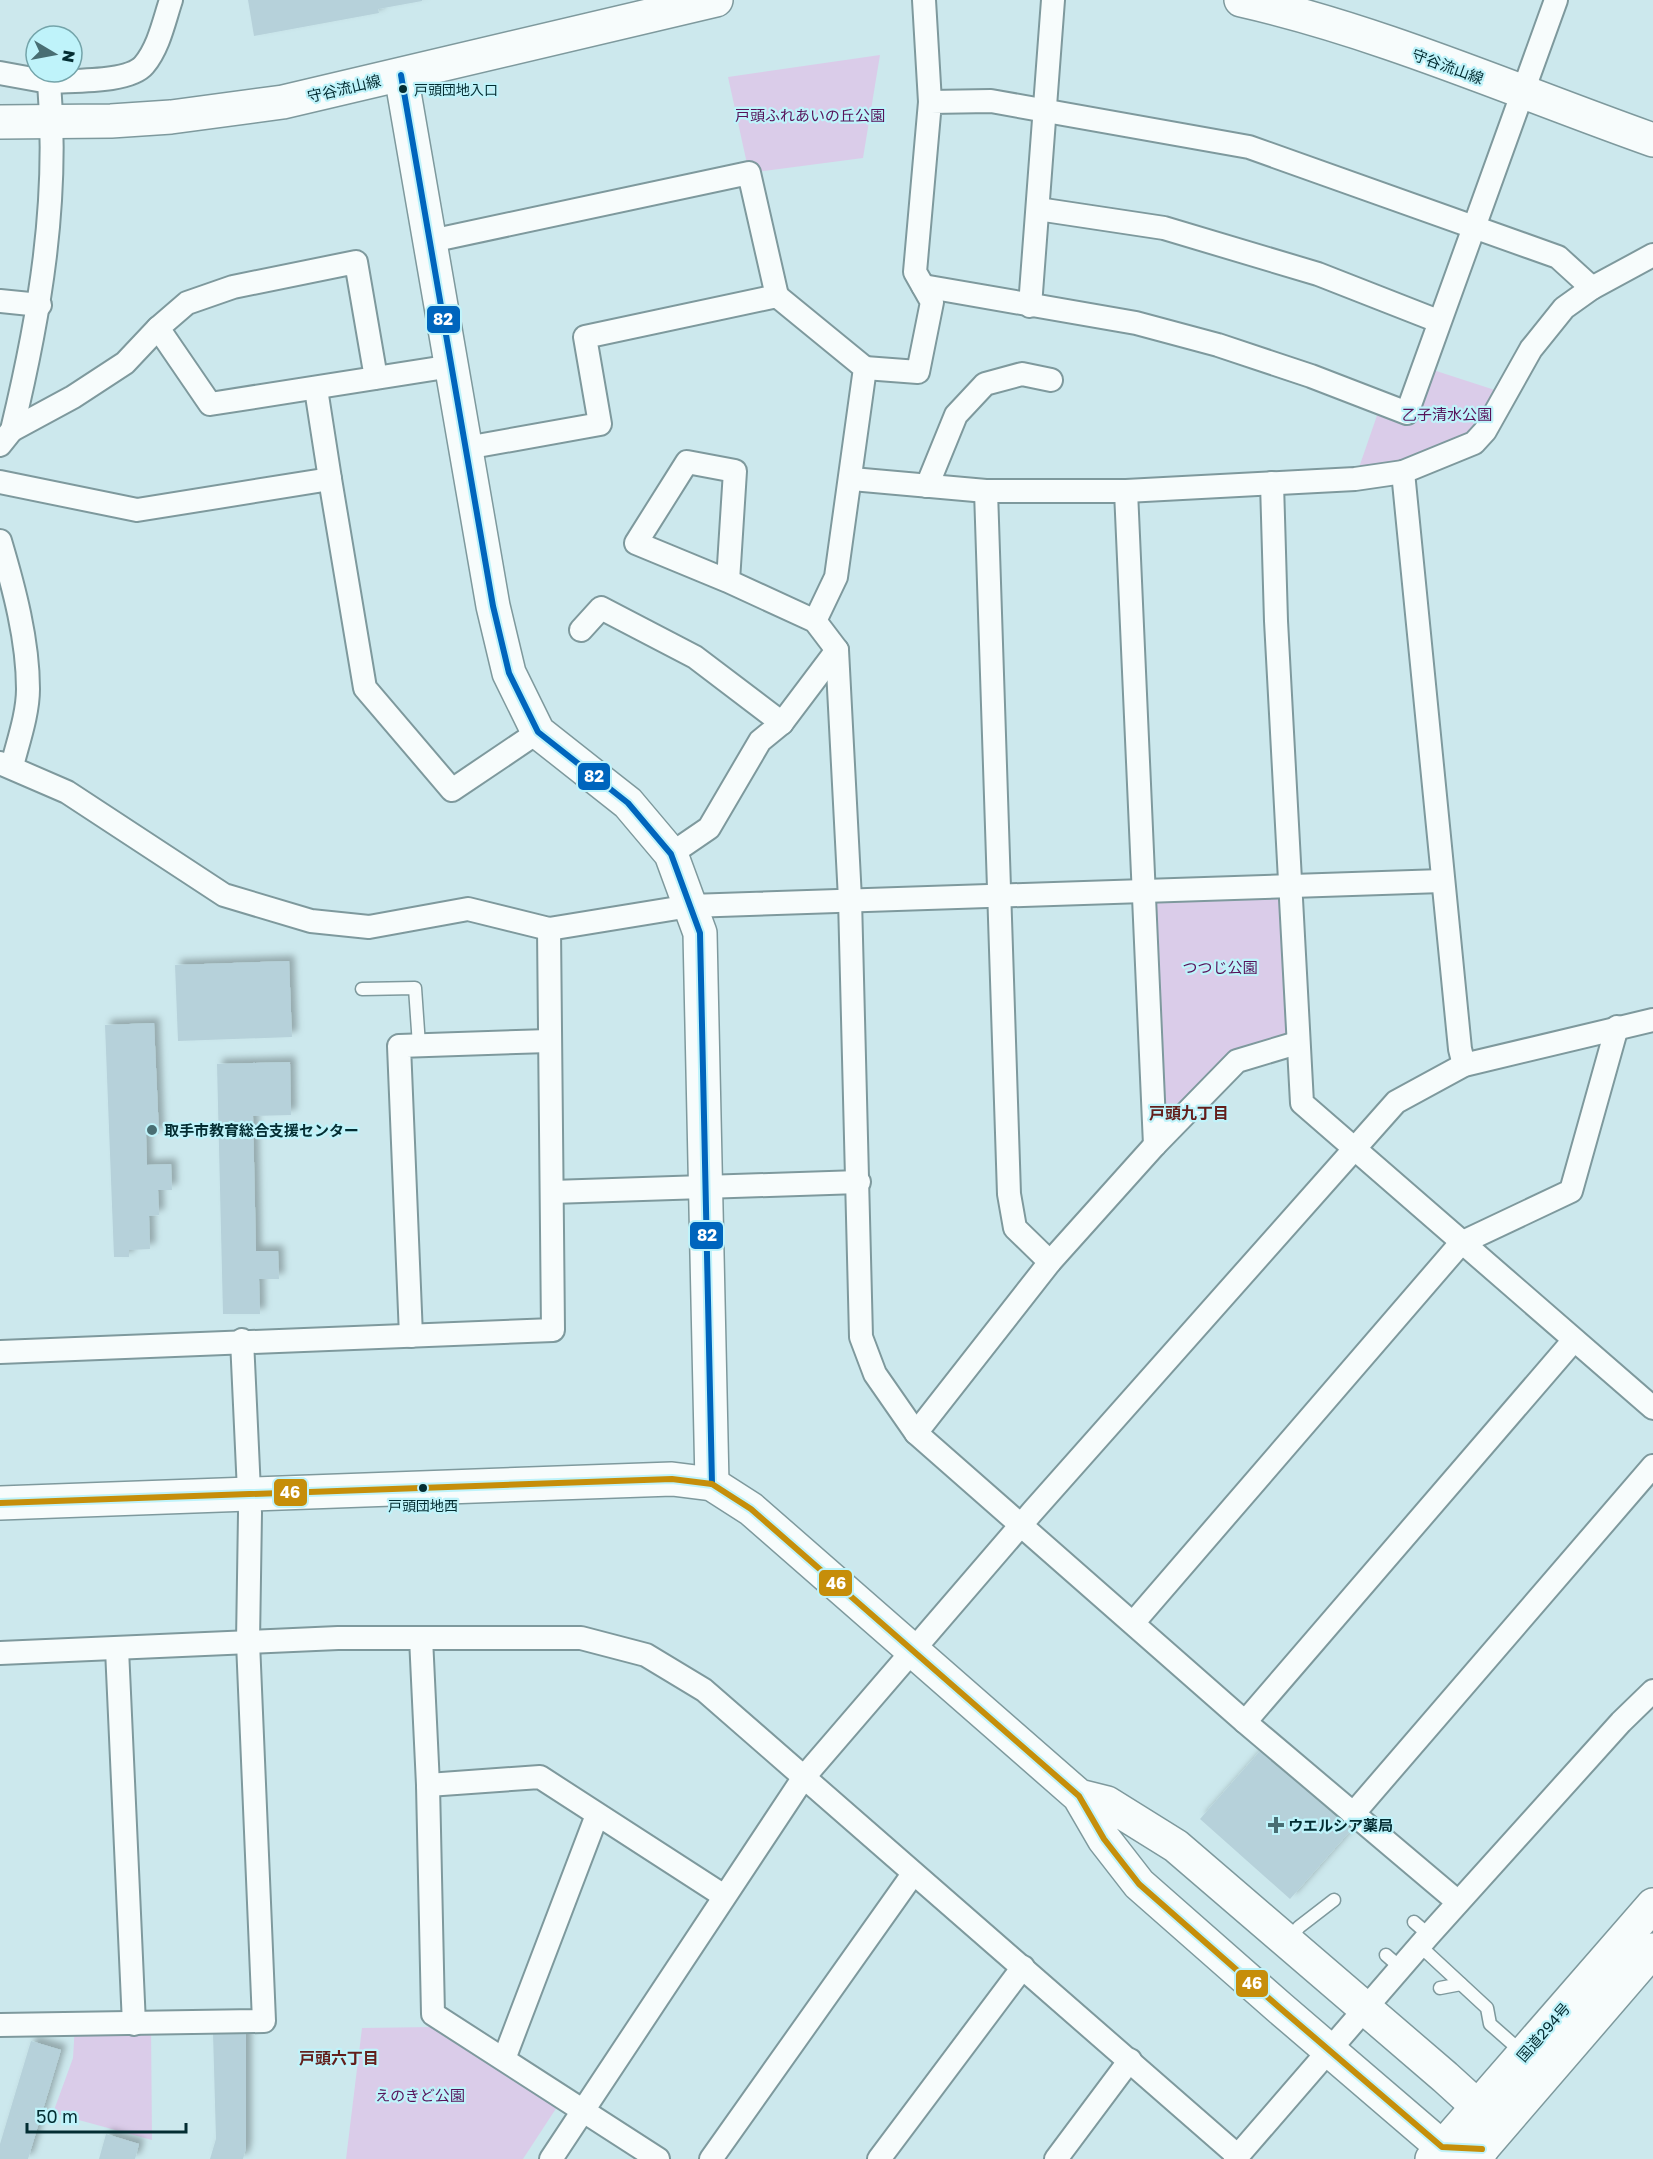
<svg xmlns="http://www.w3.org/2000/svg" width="1653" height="2159" font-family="'Golos Text','Noto Sans JP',sans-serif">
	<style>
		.green { fill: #dacce9 }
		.building { fill: #b6d1da; filter: url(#shadow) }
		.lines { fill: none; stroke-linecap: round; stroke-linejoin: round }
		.lane-casing { stroke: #7e999d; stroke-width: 15 }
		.street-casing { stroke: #7e999d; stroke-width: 26 }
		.secondary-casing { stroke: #7e999d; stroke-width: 36 }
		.primary-casing { stroke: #7e999d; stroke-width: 36 }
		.highway-casing { stroke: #7e999d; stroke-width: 36 }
		.lane { stroke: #f7fcfc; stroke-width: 12 }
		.street { stroke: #f7fcfc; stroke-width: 22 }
		.secondary { stroke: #f7fcfc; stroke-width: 33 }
		.primary { stroke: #f7fcfc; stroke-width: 33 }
		.highway { stroke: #f7fcfc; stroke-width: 33 }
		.bus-1-casing { stroke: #bff3fa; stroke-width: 10 }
		.bus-2-casing { stroke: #bff3fa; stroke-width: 10 }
		.bus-1 { stroke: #0065bd; stroke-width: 6 }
		.bus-2 { stroke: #c68e0a; stroke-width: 6 }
		.bus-dot { fill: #032d32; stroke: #bff3fa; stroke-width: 2 }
		.poi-dot { fill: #496e73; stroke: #bff3fa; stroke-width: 2 }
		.labels { text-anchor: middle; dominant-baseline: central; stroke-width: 4.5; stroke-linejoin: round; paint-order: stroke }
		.bus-label { font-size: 14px; fill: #032d32; stroke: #bff3fa; text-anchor: start }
		.street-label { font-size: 15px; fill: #032d32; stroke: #bff3fa }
		.park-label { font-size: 15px; fill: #571259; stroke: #bff3fa }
		.poi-label { font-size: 15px; font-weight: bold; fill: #032d32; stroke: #bff3fa; text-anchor: start }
		.neighbourhood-label { font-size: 16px; font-weight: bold; fill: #631e1b; stroke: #bff3fa }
		.line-badge { stroke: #bff3fa; stroke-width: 2 }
		.badge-label { font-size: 16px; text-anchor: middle; font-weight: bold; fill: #fff }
	</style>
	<defs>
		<filter id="shadow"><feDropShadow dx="5.5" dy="-5.5" stdDeviation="3" flood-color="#0004"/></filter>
	</defs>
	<rect width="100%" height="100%" fill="#cce8ed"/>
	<!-- green -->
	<g class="green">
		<path d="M880,55l-17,103 -114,15 -21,-96z"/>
		<path d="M1424,367l80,26 -19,38 -130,48 26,-75 26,9z"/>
		<path d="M1290,886l7,157 -60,18 -82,84 -11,-254z"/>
		<path d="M75,2024h76l1,116 -99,-27 20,-55z"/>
		<path d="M432,2027l127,77 -36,55h-177l16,-131z"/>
	</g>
	<!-- building -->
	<g class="building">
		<path d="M248,0h174v1l-44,8 1,4 -125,23z"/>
		<path d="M289,961l3,76 -114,4 -3,-76z"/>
		<path d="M154,1023l5,111 -13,1 1,30 24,-1 1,26h-14l1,25 -10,1 1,33 -21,1v7h-15l-9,-232z"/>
		<path d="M290,1062l1,53 -38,1 3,135h22l1,28h-20l1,35h-37l-6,-250z"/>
		<path d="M1261,1750l90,80 -61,69 -90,-80z"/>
		<path d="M246,2030v118l-3,11h-33l6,-20 -3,-106z"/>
		<path d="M31,2041l30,9 -33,109h-28v-15z"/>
		<path d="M106,2134l33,10 -4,15h-36z"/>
	</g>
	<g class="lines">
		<defs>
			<g id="lane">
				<path d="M362,989l53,-1 4,57"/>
				<path d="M1414,1922l15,13"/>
				<path d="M1289,1940l10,-13 35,-27"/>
				<path d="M1420,1946l67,62 3,16 33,29"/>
				<path d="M1386,1955l15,13"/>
				<path d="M1440,1988l21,-4"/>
			</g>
			<g id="street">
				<path d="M924,0l6,102"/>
				<path d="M0,73l49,9c10,120 -9,232 -37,348l-12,15"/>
				<path d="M49,82c23,-2 80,1 95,-17 15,-18 20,-44 27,-65"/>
				<path d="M1038,209l126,19 154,46 120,47"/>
				<path d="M431,241l318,-68 28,123"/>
				<path d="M923,286l213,37 82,22 93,31 96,37 149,-413"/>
				<path d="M0,301l40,4"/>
				<path d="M1030,306l23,-306"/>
				<path d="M865,368l53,4 14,-70 -17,-30 15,-170 61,-1 258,46 309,110 34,31"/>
				<path d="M376,378l-20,-116 -123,25 -46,16 -29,25 52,76 242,-38"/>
				<path d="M316,389l14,90"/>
				<path d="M12,430l61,-33 52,-34 33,-35"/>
				<path d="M466,448l134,-24 -15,-87 192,-41 88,72 -29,209 -21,44"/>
				<path d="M1403,472l57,577 4,16"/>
				<path d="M852,479l134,12h140l229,-12 48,-7 71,-29 11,-12 46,-82 33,-41 28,-20 61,-33"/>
				<path d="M0,482l137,28 193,-31 35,209 87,102 86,-58"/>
				<path d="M1272,483l4,138 26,482 351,305"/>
				<path d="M927,486l29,-71 29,-31 37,-10 29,6"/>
				<path d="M986,491l23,703 6,34 35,34"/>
				<path d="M1126,491l29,654"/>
				<path d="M0,541c14,47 28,99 28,148 0,25 -10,53 -16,77"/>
				<path d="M728,581l7,-110 -48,-9 -51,81 92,38 87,40 22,29 13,249 11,438 14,37 41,59 329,289 213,180"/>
				<path d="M581,630l20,-22 94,49 87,66"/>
				<path d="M0,763l67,29 157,103 87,26 58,6 99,-18 81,20 141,-23 752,-25"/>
				<path d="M671,854l38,-26 51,-87 22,-18 55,-73"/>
				<path d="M552,1192l307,-10"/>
				<path d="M411,1336l-12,-290 150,-5"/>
				<path d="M0,1352l553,-22 -4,-401"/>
				<path d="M916,1433l134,-171 105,-117 82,-84 60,-18"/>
				<path d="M1134,1622l327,-379 110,-52 46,-164"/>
				<path d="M421,1638l7,147 5,229 225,145"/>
				<path d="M117,1649l17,375"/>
				<path d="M0,1653l338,-15h243l65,17 58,35 534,466"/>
				<path d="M1245,1722l329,-382"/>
				<path d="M428,1785l112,-8 184,119"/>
				<path d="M1353,1814l300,-348"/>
				<path d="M0,2025l264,-4 -16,-379 2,-129 -8,-173"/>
				<path d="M504,2059l93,-244"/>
				<path d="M551,2159l253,-382 229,-266 363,-409 68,-37 189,-45"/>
				<path d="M711,2159l202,-285"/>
				<path d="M879,2159l144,-192"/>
				<path d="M1056,2159l74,-99"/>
				<path d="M1235,2159l194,-224 192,-213 32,-31"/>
			</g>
			<g id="secondary">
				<path d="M401,75l92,531 16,67 29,59 90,71 43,51 29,79 12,551"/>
				<path d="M0,1503l672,-24 40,5 39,25 328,287 25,43 35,45 141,124 162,139 40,2 -4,-42 -33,-30 -269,-231 -69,-43 -28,-7"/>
			</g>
			<g id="primary">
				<path d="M1241,0c141,32 276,92 412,140"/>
				<path d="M0,122l111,-1 60,-4 112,-15 433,-102"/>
			</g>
			<g id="highway">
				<path d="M1432,2159l221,-254"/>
				<path d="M1473,2159l180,-209"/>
			</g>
		</defs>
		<!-- lane casing -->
		<use href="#lane" class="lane-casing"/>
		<!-- street casing -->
		<use href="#street" class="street-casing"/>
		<!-- secondary casing -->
		<use href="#secondary" class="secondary-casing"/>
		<!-- primary casing -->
		<use href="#primary" class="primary-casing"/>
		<!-- highway casing -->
		<use href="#highway" class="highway-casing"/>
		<!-- lane -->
		<use href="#lane" class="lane"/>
		<!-- street -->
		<use href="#street" class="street"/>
		<!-- secondary -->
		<use href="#secondary" class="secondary"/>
		<!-- primary -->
		<use href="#primary" class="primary"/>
		<!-- highway -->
		<use href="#highway" class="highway"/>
		<defs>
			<path id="bus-1" d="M401,75l92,531 16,67 29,59 90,71 43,51 29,79 12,551"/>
			<path id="bus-2" d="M0,1503l672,-24 40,5 39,25 328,287 25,43 35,45 141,124 162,139 40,2"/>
		</defs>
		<!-- bus-1 casing -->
		<use href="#bus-1" class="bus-1-casing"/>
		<!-- bus-2 casing -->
		<use href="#bus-2" class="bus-2-casing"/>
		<!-- bus-1 -->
		<use href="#bus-1" class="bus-1"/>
		<!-- bus-2 -->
		<use href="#bus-2" class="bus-2"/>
	</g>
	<!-- markers -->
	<g class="bus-dot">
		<circle cx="403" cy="89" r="5"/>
		<circle cx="423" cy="1488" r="5"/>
	</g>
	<g class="poi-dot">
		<circle cx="152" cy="1130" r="6"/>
		<path d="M1273 1816h6v6h6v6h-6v6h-6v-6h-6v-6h6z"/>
	</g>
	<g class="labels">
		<!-- bus labels -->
		<g class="bus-label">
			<text x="414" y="89">戸頭団地入口</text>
			<text x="423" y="1505" text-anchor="middle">戸頭団地西</text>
		</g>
		<!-- street labels -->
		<g class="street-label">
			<text transform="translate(1448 66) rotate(20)">守谷流山線</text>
			<text transform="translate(344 88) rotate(-13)">守谷流山線</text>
			<text transform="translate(1543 2032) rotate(-49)">国道294号</text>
		</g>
		<!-- park labels -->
		<g class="park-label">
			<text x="810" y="115">戸頭ふれあいの丘公園</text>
			<text x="1447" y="414">乙子清水公園</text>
			<text x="1220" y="967">つつじ公園</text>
			<text x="420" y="2095">えのきど公園</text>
		</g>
		<!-- poi labels -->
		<g class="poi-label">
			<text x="164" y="1130">取手市教育総合支援センター</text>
			<text x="1288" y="1825">ウエルシア薬局</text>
		</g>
		<!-- neighbourhood labels -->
		<g class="neighbourhood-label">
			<text x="1189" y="1113">戸頭九丁目</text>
			<text x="339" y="2058">戸頭六丁目</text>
		</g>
	</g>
	<g class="line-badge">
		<rect x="426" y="305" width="35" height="29" rx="6" fill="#0065bd"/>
		<rect x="577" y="762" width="34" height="29" rx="6" fill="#0065bd"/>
		<rect x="689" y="1221" width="35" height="29" rx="6" fill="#0065bd"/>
		<rect x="273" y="1478" width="35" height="29" rx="6" fill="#c68e0a"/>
		<rect x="818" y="1569" width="35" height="28" rx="6" fill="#c68e0a"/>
		<rect x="1235" y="1969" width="34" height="29" rx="6" fill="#c68e0a"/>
	</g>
	<g class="badge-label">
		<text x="443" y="325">82</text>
		<text x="594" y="782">82</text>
		<text x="707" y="1241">82</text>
		<text x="290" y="1498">46</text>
		<text x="836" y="1589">46</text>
		<text x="1252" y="1989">46</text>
	</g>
	<!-- north arrow -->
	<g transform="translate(54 54) rotate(100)"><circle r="28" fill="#bff3fa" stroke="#74a4aa" stroke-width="1.5"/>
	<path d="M0-4.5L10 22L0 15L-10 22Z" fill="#496e73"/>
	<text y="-9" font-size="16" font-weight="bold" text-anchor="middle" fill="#032d32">N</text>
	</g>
	<!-- scale -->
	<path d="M27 2123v9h159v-9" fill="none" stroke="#032d32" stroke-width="3"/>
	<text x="36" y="2123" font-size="18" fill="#032d32" stroke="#bff3fa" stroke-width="4.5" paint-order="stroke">50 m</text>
</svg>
